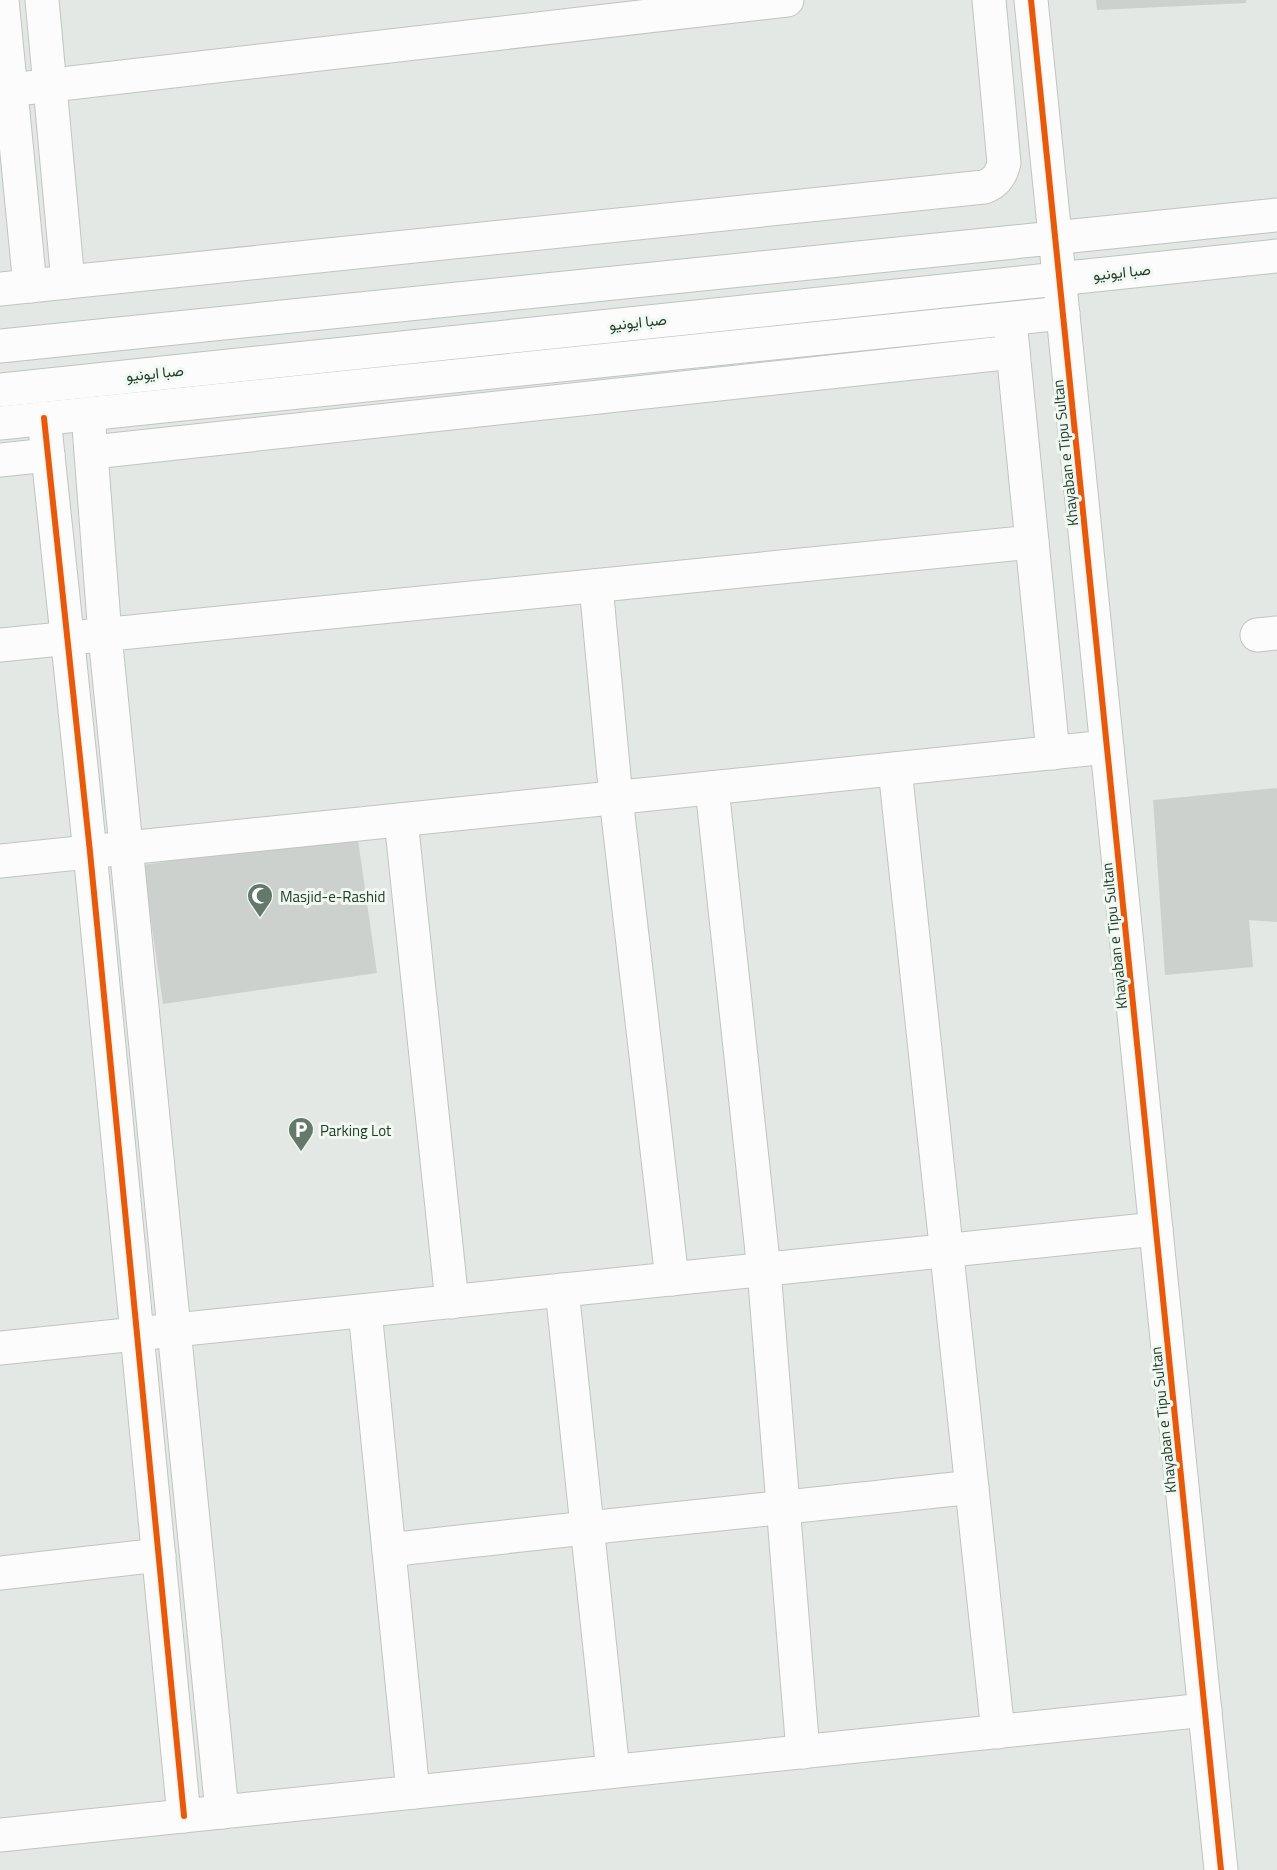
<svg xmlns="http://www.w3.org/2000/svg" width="1277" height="1870" font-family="'Titillium Web',Vazirmatn,sans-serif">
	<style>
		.building { fill: #ccd1cd }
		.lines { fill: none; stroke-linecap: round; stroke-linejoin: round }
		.minor-casing { stroke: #c0c5c1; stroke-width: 35 }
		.tertiary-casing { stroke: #c0c5c1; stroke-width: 35 }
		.secondary-casing { stroke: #bdc4c0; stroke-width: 35 }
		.minor { stroke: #fbfcfb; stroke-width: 33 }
		.tertiary { stroke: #fbfcfb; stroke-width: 33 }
		.secondary { stroke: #fbfcfb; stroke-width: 33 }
		.cycleway-casing { stroke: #f1f8f2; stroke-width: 10 }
		.cycleway { stroke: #e8590c; stroke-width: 6 }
		.labels { text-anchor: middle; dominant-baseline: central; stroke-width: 6; stroke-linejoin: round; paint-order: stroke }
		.street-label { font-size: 15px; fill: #213c2c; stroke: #f1f8f2 }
		.poi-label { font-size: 15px; fill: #213c2c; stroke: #f1f8f2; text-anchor: start }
	</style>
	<rect width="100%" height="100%" fill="#e3e8e4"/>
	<!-- building -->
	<g class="building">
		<path d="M1096,0h150v3l-149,7z"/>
		<path d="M1277,788v134l-28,-2 4,47 -88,8 -12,-175z"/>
		<path d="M357,833l20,140 -214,31 -20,-139z"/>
	</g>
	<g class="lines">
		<defs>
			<g id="minor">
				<path d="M2,0l28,286"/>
				<path d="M42,0l26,282"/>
				<path d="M0,91l787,-91"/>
				<path d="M0,289l984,-102c12,-4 17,-12 20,-24l-15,-163"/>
				<path d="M1011,331l42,422"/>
				<path d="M88,414l17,221 117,1177"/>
				<path d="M44,418l46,434 94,964"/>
				<path d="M0,423l1063,-110"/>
				<path d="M93,452l920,-100"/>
				<path d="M0,460l48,-5"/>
				<path d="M596,586l20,212 56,481"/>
				<path d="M1257,635l20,-2"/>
				<path d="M0,645l1032,-103"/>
				<path d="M895,769l103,963"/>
				<path d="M712,788l52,482 39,482"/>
				<path d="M401,820l51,482"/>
				<path d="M0,861l1107,-114"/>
				<path d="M562,1290l51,481"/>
				<path d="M365,1311l48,481"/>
				<path d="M0,1348l1156,-119"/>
				<path d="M389,1550c194,-23 388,-41 583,-63"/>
				<path d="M0,1573l159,-18"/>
				<path d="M0,1835l1205,-125"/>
			</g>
			<path id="tertiary" d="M1031,0l190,1870"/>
			<g id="secondary">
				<path d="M0,346l1277,-131"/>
				<path d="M0,390l1277,-134"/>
			</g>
		</defs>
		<!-- minor casing -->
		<use href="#minor" class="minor-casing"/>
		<!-- tertiary casing -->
		<use href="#tertiary" class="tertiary-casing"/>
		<!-- secondary casing -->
		<use href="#secondary" class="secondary-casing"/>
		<!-- minor -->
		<use href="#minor" class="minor"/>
		<!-- tertiary -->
		<use href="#tertiary" class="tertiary"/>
		<!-- secondary -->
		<use href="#secondary" class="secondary"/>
		<defs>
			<g id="cycleway">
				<path d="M1031,0l190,1870"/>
				<path d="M44,418l46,434 94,964"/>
			</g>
		</defs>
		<!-- cycleway casing -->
		<use href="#cycleway" class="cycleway-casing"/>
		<!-- cycleway -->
		<use href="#cycleway" class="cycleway"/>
	</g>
	<!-- icons -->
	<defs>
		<symbol id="mosque-pin" viewBox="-11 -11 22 30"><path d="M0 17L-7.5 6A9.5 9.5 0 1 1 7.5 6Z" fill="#65786c" stroke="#f1f8f2"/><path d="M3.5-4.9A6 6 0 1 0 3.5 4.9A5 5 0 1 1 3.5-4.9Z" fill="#fff"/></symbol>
		<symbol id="parking-pin" viewBox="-11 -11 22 30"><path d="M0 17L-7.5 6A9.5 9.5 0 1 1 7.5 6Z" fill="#65786c" stroke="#f1f8f2"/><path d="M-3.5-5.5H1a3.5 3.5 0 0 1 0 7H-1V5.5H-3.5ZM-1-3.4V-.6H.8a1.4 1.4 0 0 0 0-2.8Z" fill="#fff"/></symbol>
	</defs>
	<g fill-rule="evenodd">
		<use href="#mosque-pin" x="245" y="881" width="30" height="40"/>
		<use href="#parking-pin" x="286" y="1115" width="30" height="40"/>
	</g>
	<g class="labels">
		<!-- street labels -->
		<g class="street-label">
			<text transform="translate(1122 272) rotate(-6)">صبا ایونیو</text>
			<text transform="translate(638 322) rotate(-6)">صبا ایونیو</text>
			<text transform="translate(155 373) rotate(-6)">صبا ایونیو</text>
			<text transform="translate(1065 453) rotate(-96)">Khayaban e Tipu Sultan</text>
			<text transform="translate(1114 936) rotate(-96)">Khayaban e Tipu Sultan</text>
			<text transform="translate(1163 1420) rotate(-96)">Khayaban e Tipu Sultan</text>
		</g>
		<!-- poi labels -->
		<g class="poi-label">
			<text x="280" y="896">Masjid-e-Rashid</text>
			<text x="320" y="1130">Parking Lot</text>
		</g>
	</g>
</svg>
